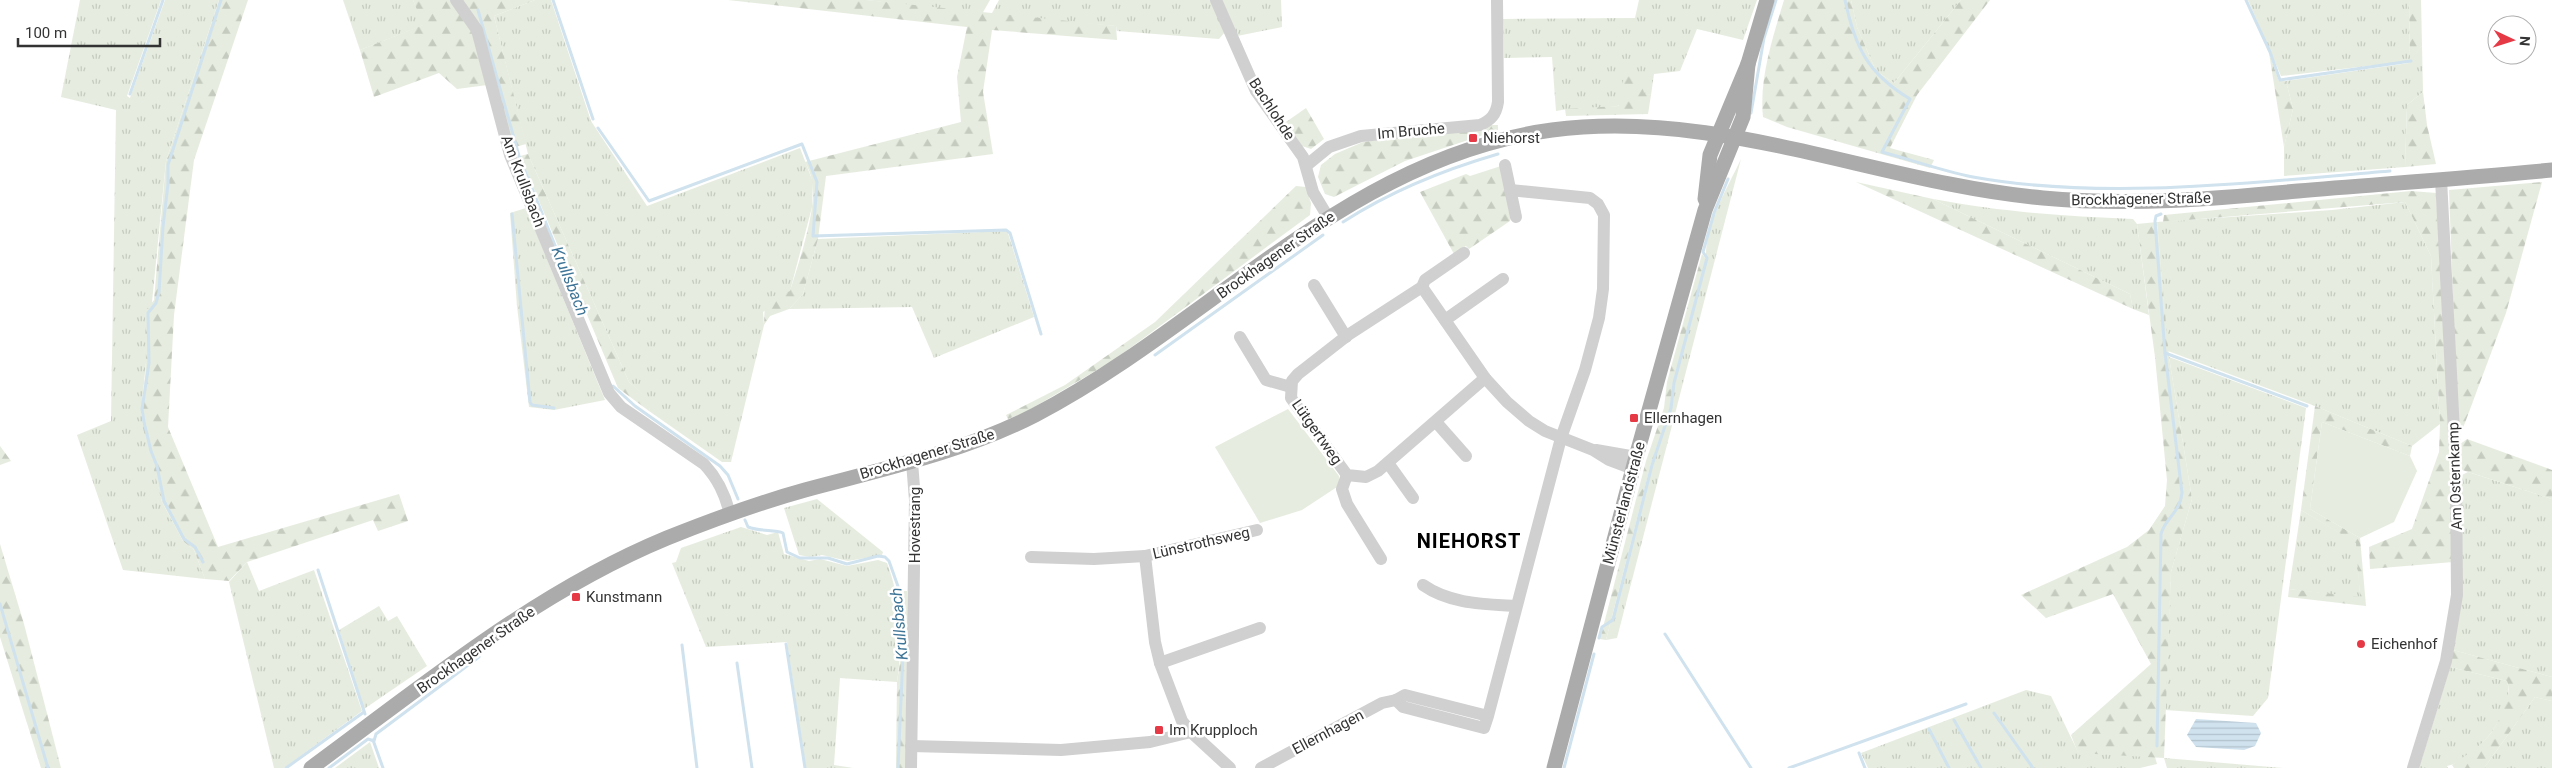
<svg xmlns="http://www.w3.org/2000/svg" width="2552" height="768" font-family="Roboto,sans-serif">
	<style>
		.grass { fill: url(#grass-tufts) }
		.forest { fill: url(#forest-firs) }
		.park { fill: #e6ecdf }
		.water { fill: url(#water-rules) }
		.lines { fill: none; stroke-linecap: round; stroke-linejoin: round }
		.stream { stroke: #cfe2ee; stroke-width: 3 }
		.minor { stroke: #d0d0d0; stroke-width: 12 }
		.major { stroke: #ababab; stroke-width: 15 }
		.poi-dot { fill: #e63946; stroke: #fff; stroke-width: 2 }
		.labels { text-anchor: middle; dominant-baseline: central; stroke-width: 5; stroke-linejoin: round; paint-order: stroke }
		.street-label { font-size: 15px; fill: #333; stroke: #fff }
		.poi-label { font-size: 15px; fill: #333; stroke: #fff; text-anchor: start }
		.water-label { font-size: 16px; font-style: italic; fill: #3f7597; stroke: #fff }
		.district-label { font-size: 20px; font-weight: bold; letter-spacing: 1px; fill: #000; stroke: #fff }
	</style>
	<defs>
		<pattern id="grass-tufts" width="24" height="20" patternUnits="userSpaceOnUse" patternTransform="scale(1.25)"><rect width="24" height="20" fill="#e6ecdf"/><path d="M3 7l-1-3M5 7V3M7 7l1-3M15 17l-1-3M17 17v-4M19 17l1-3" fill="none" stroke="#c6cbc0"/></pattern>
		<pattern id="forest-firs" width="22" height="20" patternUnits="userSpaceOnUse" patternTransform="scale(1.25)"><rect width="22" height="20" fill="#e6ecdf"/><path d="M5 1l3.5 6h-7zM16 11l3.5 6h-7z" fill="#c6cbc0"/></pattern>
		<pattern id="water-rules" width="6" height="5" patternUnits="userSpaceOnUse" patternTransform="scale(1.25)"><rect width="6" height="5" fill="#cfe2ee"/><path d="M0 2.5h6" fill="none" stroke="#b2c2cd"/></pattern>
	</defs>
	<rect width="100%" height="100%" fill="#fff"/>
	<!-- grass -->
	<g class="grass">
		<path d="M80,0h81l-34,96 3,2 35,-98h54l-53,161 -25,252 21,89 21,39 11,9 11,29 -82,-9 -46,-135 34,-14 5,-311 -55,-13z"/>
		<path d="M343,0h70l11,25 -64,25z"/>
		<path d="M535,0h16l40,121 56,85 153,-58 13,34 -1,25 -22,84 -27,21 1,13 -33,137h-9l-73,-51 2,-9 -22,-20 -101,-228 -34,-138z"/>
		<path d="M866,0h124l-8,14z"/>
		<path d="M999,0h211l15,32 -6,7 -102,-8 -1,-5 -125,-11z"/>
		<path d="M1222,0h59l1,27 -45,9z"/>
		<path d="M1639,0h118l-14,40 -46,-11 -17,42 -26,3 -3,21c-13,-2 -22,10 -34,11 -20,3 -41,1 -61,5l-4,-54 -48,1 -1,-39 132,-1z"/>
		<path d="M1851,0h110l-67,83 -18,-12 -19,-44z"/>
		<path d="M2248,0h161l1,59 12,-13 1,46 -16,13 -2,62 -121,9v-29l9,-38 -7,-28 123,-18 1,-2 -129,15z"/>
		<path d="M1741,159l-124,479 -11,2 45,-176 19,-55 3,-26 33,-124c-1,-35 21,-70 35,-100z"/>
		<path d="M1933,199c69,13 130,17 200,20l4,5 12,91 -16,-6 -3,-15z"/>
		<path d="M2405,202l26,54 9,168 -28,22 -97,-40 -147,-55 -11,-129 175,-12z"/>
		<path d="M526,208l79,192 -51,10 -25,-3 -12,-101 -7,-93z"/>
		<path d="M1005,231l3,2 26,84 -100,41 -22,-51 -123,2 14,-15 15,-55z"/>
		<path d="M2169,357l137,51 -38,290 -15,18 -88,-6 6,-138 21,-73z"/>
		<path d="M2468,472l84,27v178l-99,-27 7,-174z"/>
		<path d="M817,499l66,53 -1,3 -34,6 -26,-6 -12,2 -11,-2 -15,-47z"/>
		<path d="M2301,510l56,33 3,55 -71,-9z"/>
		<path d="M741,527l26,8 11,-3 6,22 25,7 11,-2 27,7 31,-6 9,3c14,36 16,81 10,119l-57,-4 -6,87 19,3h-47l-19,-126 -81,5 -34,-84 4,-1 5,-14z"/>
		<path d="M247,562l12,29 55,-21 48,141 -78,57h-10l-45,-186z"/>
		<path d="M379,606l9,15 9,-5 30,50 -63,43 -25,-79z"/>
		<path d="M2450,667l57,14c9,30 -31,79 -60,85l1,2h-29z"/>
		<path d="M2026,690l25,6 27,56 77,5 2,7 -17,4h-272l-7,-15z"/>
		<path d="M2535,697l17,4v67h-68z"/>
		<path d="M370,742l9,26h-44z"/>
		<path d="M2164,758l119,10h-116z"/>
	</g>
	<!-- forest -->
	<g class="forest">
		<path d="M219,0h29l-54,160 -20,155 -6,112 50,120 181,-53 9,27 -30,10 -5,-11 -126,42 -18,19 -24,-2 -11,-29 -11,-9 -21,-39 -20,-78 4,-61 -1,-52 9,-11 12,-139z"/>
		<path d="M413,0h122l-41,16 32,128 -14,4 -17,-64 -38,5 -18,-16 -65,24 -14,-47 63,-25z"/>
		<path d="M728,0h138l250,26 1,14 -125,-10 -9,62 10,62 -167,22 -8,63 -15,55 -14,15 -19,7 -6,9 1,-26 25,-8c8,-26 28,-84 22,-110 -1,-7 -4,-13 -7,-19l156,-40 -4,-45 10,-50z"/>
		<path d="M1784,0h67l6,27 19,44 18,12 67,-83h29l-73,95 -27,53 44,12 -4,8 -143,-41 -24,-10c-4,-39 10,-80 21,-117z"/>
		<path d="M2409,0h12l1,46 -12,14z"/>
		<path d="M2269,53l10,28h7l7,28 -9,38z"/>
		<path d="M1624,76h18l2,18 7,1 -3,19 -82,2 -1,-7 54,-3z"/>
		<path d="M2423,92l4,33 9,39 -31,3 2,-62z"/>
		<path d="M1306,108l18,31 -13,10 -9,-3 -16,-24z"/>
		<path d="M1491,125h7v5l-93,31 -71,36 -9,-3 -7,-17 3,-12 14,-11 28,-12z"/>
		<path d="M528,154l101,228 23,20 -3,9 -31,-23 -98,-232z"/>
		<path d="M1501,166l10,49 -1,6 -41,28 -3,-3 -12,8 -34,-62 46,-18 4,2z"/>
		<path d="M1856,182l77,17 197,95 3,15z"/>
		<path d="M2542,182l-36,131 -43,115 -5,4 -9,-242z"/>
		<path d="M1296,186l10,1 5,16 -1,12 -196,145 -90,53 -16,6 -2,-4 59,-30 90,-63z"/>
		<path d="M2411,191l25,2 16,278 1,91 -83,7 -1,-22 43,-18 27,-77 1,-28 -9,-168 -26,-54 -242,20 1,-7z"/>
		<path d="M2157,222l12,135 23,142 -21,73 -7,186 -86,-5 -7,-18 80,-71 -38,-70 -67,24 -25,-23 106,-48 22,-17 16,-24 2,-26 -12,-123 -18,-133z"/>
		<path d="M1702,254l4,5 -33,124 -3,26 -19,55 -45,176 -6,-1 46,-178 18,-53 3,-26z"/>
		<path d="M2315,406l97,40 -2,10 -88,-34 -12,87 50,29 6,68 -78,-9 1,-8 71,8 -4,-54 -55,-33z"/>
		<path d="M2467,439l85,31v29l-93,-30v-24z"/>
		<path d="M0,446l11,15 -11,4z"/>
		<path d="M0,544l24,80 37,144h-20l-41,-131z"/>
		<path d="M897,591h10l-1,177h-10l1,-86 4,-26z"/>
		<path d="M2453,650l99,27v24l-17,-4 -51,71h-30l-2,-3c29,-20 42,-27 53,-61 3,-9 5,-14 2,-23l-57,-14z"/>
	</g>
	<!-- park -->
	<g class="park">
		<path d="M1288,409l51,67 1,9 -38,25 -42,13 -45,-76z"/>
		<path d="M2322,422l88,34 7,15 -23,51 -34,16 -50,-29z"/>
	</g>
	<!-- water -->
	<path class="water" d="M2196,719l60,4 5,10 -6,13 -11,4 -48,-3 -9,-12z"/>
	<g class="lines">
		<!-- stream -->
		<g class="stream">
			<path d="M553,0l40,119"/>
			<path d="M1845,0c10,47 22,73 65,99l-28,53c30,8 61,19 91,25 132,24 284,5 417,-6"/>
			<path d="M2246,0l24,52 10,28 131,-19"/>
			<path d="M478,10l41,146 58,144"/>
			<path d="M130,94l33,-94"/>
			<path d="M1751,113l13,-75 12,-38"/>
			<path d="M598,128l51,73 153,-57 15,38 -4,54 193,-6 4,3 31,101"/>
			<path d="M512,214l18,188 2,3 22,3"/>
			<path d="M1343,222c48,-31 100,-52 155,-68"/>
			<path d="M2165,353l142,53"/>
			<path d="M1155,355l168,-120"/>
			<path d="M613,386l22,20 85,60 8,9 10,24"/>
			<path d="M745,520l3,7c13,5 27,2 35,6l4,19 13,6h28l19,6 31,-8 7,1 4,4 11,31 3,63 -5,113"/>
			<path d="M203,562l-8,-15 -11,-8 -20,-38 -7,-35 -6,-15 -7,-29 -2,-13 7,-46 -1,-50 8,-10 3,-11 4,-65 5,-43v-19l53,-165"/>
			<path d="M318,570l47,144"/>
			<path d="M0,604l48,164"/>
			<path d="M1665,634l86,134"/>
			<path d="M1599,638l3,-11 11,-7 39,-155 19,-57 3,-25 33,-125 -4,-6 11,-39 14,-34"/>
			<path d="M786,644l19,124"/>
			<path d="M682,645l15,123"/>
			<path d="M737,663l15,105"/>
			<path d="M1994,713l39,55"/>
			<path d="M1954,720l27,48"/>
			<path d="M1929,729l20,39"/>
			<path d="M373,740l10,28"/>
			<path d="M2157,746l4,-212c4,-16 19,-21 21,-41l-17,-140 -10,-132 1,-5 5,-2"/>
			<path d="M1859,753l6,15"/>
			<path d="M286,768l78,-56"/>
			<path d="M329,768l39,-29 6,2 2,-7 103,-77"/>
			<path d="M1564,768l30,-114"/>
			<path d="M1789,768l177,-64"/>
		</g>
		<!-- minor -->
		<g class="minor">
			<path d="M456,0l21,30 33,125 99,238 12,14 83,57c14,15 21,30 26,50"/>
			<path d="M1216,0l40,91 47,66 10,35 15,25"/>
			<path d="M1307,165l22,-18 32,-11 119,-11c11,-5 16,-10 18,-23l-1,-102"/>
			<path d="M1505,165l11,52"/>
			<path d="M1464,253l-39,27 -3,7 -74,48 -50,39 -6,7 -1,17 56,77 19,2 12,-6 107,-93"/>
			<path d="M1314,285l32,52"/>
			<path d="M1422,287l63,91 22,24 22,19 16,10 48,19 16,10 24,9"/>
			<path d="M1445,320l58,-41"/>
			<path d="M1240,337l26,43 25,7"/>
			<path d="M1436,422l30,34"/>
			<path d="M1596,450l40,7"/>
			<path d="M1388,463l25,35"/>
			<path d="M1347,475l-5,14 5,15 34,55"/>
			<path d="M1145,556l10,86 5,21 22,58 9,11 39,36"/>
			<path d="M1031,557l63,2 51,-3 112,-26"/>
			<path d="M1423,585c27,19 61,19 93,21"/>
			<path d="M1160,663l100,-35"/>
			<path d="M1488,716l-4,12 -81,-21 -7,-7 9,-5 83,21 73,-278 24,-68 14,-52 4,-29 1,-74 -6,-11 -8,-6 -80,-8"/>
			<path d="M911,746l150,4 89,-8 41,-10"/>
			<path d="M911,768l4,-268 -3,-38"/>
			<path d="M1261,768l121,-65 14,-3"/>
			<path d="M2413,768l33,-107 11,-66 -1,-124 -15,-292"/>
		</g>
		<!-- major -->
		<g class="major">
			<path d="M1705,199l5,-44 38,-91 19,-64"/>
			<path d="M311,768c113,-83 225,-176 356,-230 45,-18 91,-35 138,-48 78,-21 158,-38 230,-75 175,-91 313,-258 517,-285 168,-22 326,53 491,68 85,8 170,1 255,-7 84,-7 169,-13 254,-21"/>
			<path d="M1554,768l82,-311 69,-247 38,-93 5,-53"/>
		</g>
	</g>
	<!-- markers -->
	<g class="poi-dot">
		<rect x="1468" y="133" width="10" height="10" rx="2.5"/>
		<rect x="1629" y="413" width="10" height="10" rx="2.5"/>
		<rect x="571" y="592" width="10" height="10" rx="2.5"/>
		<circle cx="2361" cy="644" r="5"/>
		<rect x="1154" y="725" width="10" height="10" rx="2.5"/>
	</g>
	<g class="labels">
		<!-- street labels -->
		<g class="street-label">
			<text transform="translate(1272 109) rotate(57)">Bachlohde</text>
			<text transform="translate(1411 131) rotate(-5)">Im Bruche</text>
			<text transform="translate(523 181) rotate(69)">Am Krullsbach</text>
			<text transform="translate(2141 199) rotate(-1)">Brockhagener Straße</text>
			<text transform="translate(1276 255) rotate(-35)">Brockhagener Straße</text>
			<text transform="translate(1317 432) rotate(55)">Lütgertweg</text>
			<text transform="translate(927 454) rotate(-17)">Brockhagener Straße</text>
			<text transform="translate(2455 476) rotate(-92)">Am Osternkamp</text>
			<text transform="translate(1624 503) rotate(-75)">Münsterlandstraße</text>
			<text transform="translate(915 525) rotate(-90)">Hovestrang</text>
			<text transform="translate(1201 543) rotate(-13)">Lünstrothsweg</text>
			<text transform="translate(476 650) rotate(-35)">Brockhagener Straße</text>
			<text transform="translate(1328 732) rotate(-28)">Ellernhagen</text>
		</g>
		<!-- poi labels -->
		<g class="poi-label">
			<text x="1483" y="138">Niehorst</text>
			<text x="1644" y="418">Ellernhagen</text>
			<text x="586" y="597">Kunstmann</text>
			<text x="2371" y="644">Eichenhof</text>
			<text x="1169" y="730">Im Krupploch</text>
		</g>
		<!-- water labels -->
		<g class="water-label">
			<text transform="translate(570 281) rotate(68)">Krullsbach</text>
			<text transform="translate(899 624) rotate(-95)">Krullsbach</text>
		</g>
		<!-- district labels -->
		<g class="district-label">
			<text x="1469" y="541">NIEHORST</text>
		</g>
	</g>
	<!-- north arrow -->
	<g transform="translate(2512 40) rotate(94)"><circle r="24" fill="#ffffff" stroke="#adadad"/>
	<path d="M0-4L9 19L0 12L-9 19Z" fill="#e63946"/>
	<text y="-8" font-size="14" font-weight="bold" text-anchor="middle" fill="#333333">N</text>
	</g>
	<!-- scale -->
	<path d="M18 38v8h142v-8" fill="none" stroke="#333333" stroke-width="2.5"/>
	<text x="25" y="38" font-size="15" fill="#333333" stroke="#ffffff" stroke-width="4" paint-order="stroke">100 m</text>
</svg>
